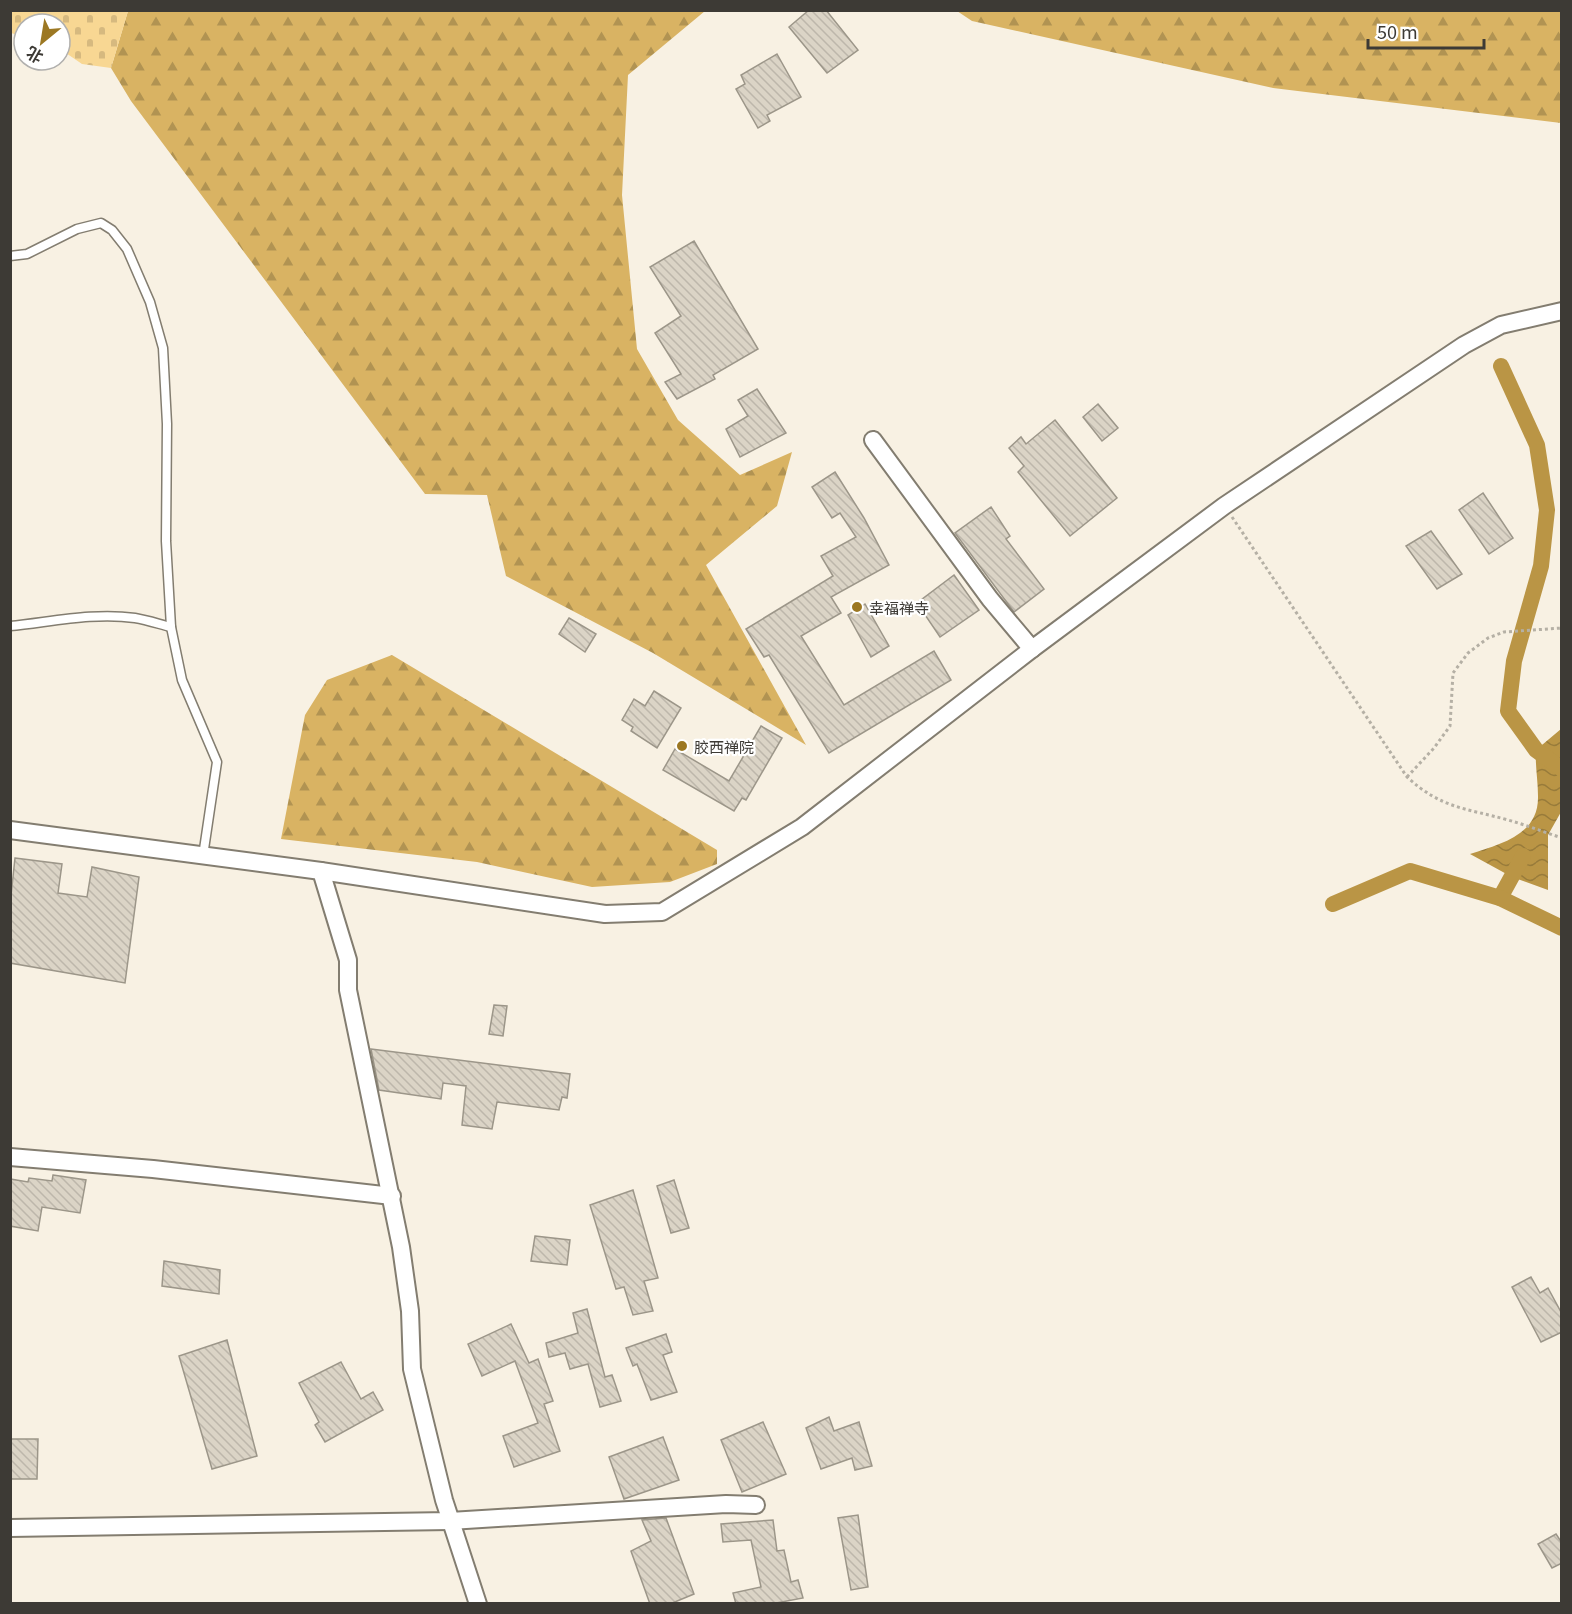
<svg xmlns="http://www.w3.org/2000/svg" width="1572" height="1614" font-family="Georgia,'Noto Sans SC',serif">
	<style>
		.forest { fill: url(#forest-firs) }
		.cemetery { fill: url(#cemetery-stones) }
		.water { fill: url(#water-waves) }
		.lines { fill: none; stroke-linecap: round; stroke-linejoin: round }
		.canal { stroke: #ba9545; stroke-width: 16 }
		.building { fill: url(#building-back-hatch); stroke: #9c9689; stroke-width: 1.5 }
		.lane-casing { stroke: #837d70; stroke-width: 11 }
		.street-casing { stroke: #837d70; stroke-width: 20 }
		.path { stroke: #b5b0a5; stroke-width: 3; stroke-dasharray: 3 3; stroke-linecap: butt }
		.lane { stroke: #fff; stroke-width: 8 }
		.street { stroke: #fff; stroke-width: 16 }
		.poi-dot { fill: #9c7823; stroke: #fff; stroke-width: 2 }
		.labels { text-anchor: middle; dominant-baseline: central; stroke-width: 4.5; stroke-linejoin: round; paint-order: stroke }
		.poi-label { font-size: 15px; fill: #3d3a35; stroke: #fff; text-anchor: start }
	</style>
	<defs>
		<pattern id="forest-firs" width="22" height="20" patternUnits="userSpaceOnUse" patternTransform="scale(1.5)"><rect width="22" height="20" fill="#d9b363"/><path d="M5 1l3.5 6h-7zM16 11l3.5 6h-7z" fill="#b19352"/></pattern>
		<pattern id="cemetery-stones" width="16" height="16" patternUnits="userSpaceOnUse" patternTransform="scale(1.5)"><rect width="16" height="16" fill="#f8d793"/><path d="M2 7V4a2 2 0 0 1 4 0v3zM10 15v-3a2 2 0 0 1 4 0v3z" fill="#d6b97f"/></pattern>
		<pattern id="water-waves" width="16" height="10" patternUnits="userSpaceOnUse" patternTransform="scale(1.5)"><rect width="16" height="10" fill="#ba9545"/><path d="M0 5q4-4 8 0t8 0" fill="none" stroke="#987b3a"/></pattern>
		<pattern id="building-back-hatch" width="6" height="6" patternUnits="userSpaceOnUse" patternTransform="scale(1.5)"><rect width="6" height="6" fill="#dbd4c6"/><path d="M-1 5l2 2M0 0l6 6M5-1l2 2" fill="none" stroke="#bdb7ab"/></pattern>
	</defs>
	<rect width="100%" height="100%" fill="#f8f1e3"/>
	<!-- forest -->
	<g class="forest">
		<path d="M128,11h577l-77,64 -6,120 15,154 41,71 62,55 52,-23 -15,54 -71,59 100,180 -153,-92 -147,-77 -19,-81 -62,-1 -294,-393 -20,-33z"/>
		<path d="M957,11h604v112l-288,-35 -301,-67z"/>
		<path d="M392,655l325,195v14l-47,18 -78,5 -115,-25 -196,-23 24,-124 22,-35z"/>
	</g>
	<!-- cemetery -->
	<path class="cemetery" d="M10,11l1,-1 117,1 -17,57 -29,-4 -22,-15v-25h-36v13l-13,-4z"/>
	<!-- water -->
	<path class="water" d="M1561,729v83l-13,23v55l-36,-13 -42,-23c29,-10 69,-18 68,-58 0,-16 -3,-30 -2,-46z"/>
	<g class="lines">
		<!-- canal -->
		<g class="canal">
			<path d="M1501,366l36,79 10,65 -6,56 -27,95 -6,50 28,39 26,19"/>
			<path d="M1500,898l23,-42"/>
			<path d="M1333,904l77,-33 90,27 62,30"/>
		</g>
	</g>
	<!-- building -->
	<g class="building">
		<path d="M809,10h17l32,40 -31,23 -38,-46z"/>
		<path d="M777,54l24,43 -34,18 3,6 -12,7 -22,-39 9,-5 -4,-9z"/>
		<path d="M694,241l64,108 -45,26 2,4 -38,20 -12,-17 16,-8 -26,-41 26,-17 -31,-49z"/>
		<path d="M757,389l29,44 -46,24 -14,-28 22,-13 -10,-16z"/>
		<path d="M1098,404l20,24 -16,13 -19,-24z"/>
		<path d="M1055,420l62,78 -47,38 -52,-64 6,-6 -15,-18 12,-11 5,7z"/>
		<path d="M835,472l29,46 25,47 -58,32 10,16 -40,23 43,69 90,-54 17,29 -122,73 -60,-98 -5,2 -18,-28 87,-53 -12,-20 35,-19 -16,-24 -8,5 -20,-31z"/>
		<path d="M1483,493l30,45 -24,16 -30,-44z"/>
		<path d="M991,507l19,29 -4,3 38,50 -30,23 -59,-79z"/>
		<path d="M1431,531l31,43 -25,15 -31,-43z"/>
		<path d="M954,575l25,35 -39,27 -23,-34z"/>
		<path d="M865,604l24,42 -18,11 -23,-42z"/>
		<path d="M569,618l27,16 -11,18 -26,-18z"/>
		<path d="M654,691l27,17 -24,40 -26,-17 2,-4 -11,-7 12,-21 11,7z"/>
		<path d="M761,726l21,12 -36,62 -4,-2 -8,13 -71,-41 12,-21 54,32z"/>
		<path d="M15,858l47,6 -4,29 29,4 5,-30 47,10 -14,106 -115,-20v-58z"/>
		<path d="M494,1005l13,1 -4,30 -14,-2z"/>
		<path d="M371,1049l199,25 -3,24 -5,-1 -3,13 -62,-8 -5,27 -30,-4 4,-39 -23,-3 -2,16 -62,-9z"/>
		<path d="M53,1175l33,5 -6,33 -38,-6 -4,24 -28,-5v-47l18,3 1,-4 23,3z"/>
		<path d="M674,1180l15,48 -18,5 -14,-47z"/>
		<path d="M633,1190l25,88 -14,3 9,30 -20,4 -9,-28 -8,2 -26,-84z"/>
		<path d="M535,1236l35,4 -3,25 -36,-4z"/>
		<path d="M164,1261l56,9 -1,24 -57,-8z"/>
		<path d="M1531,1277l9,16 8,-5 14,26v18l-21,10 -29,-55z"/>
		<path d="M587,1309l18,68 7,-2 9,26 -21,6 -12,-43 -18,5 -5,-16 -16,4 -3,-14 32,-10 -5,-20z"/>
		<path d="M511,1324l18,39 9,-4 15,42 -9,3 16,47 -46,16 -11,-31 35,-13 -23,-62 -33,15 -14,-32z"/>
		<path d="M666,1334l6,18 -9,3 14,37 -26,8 -14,-36 -4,2 -7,-18z"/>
		<path d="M227,1340l30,116 -45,13 -33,-113z"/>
		<path d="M341,1362l20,37 12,-7 10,18 -58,32 -10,-17 4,-3 -20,-39z"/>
		<path d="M829,1417l5,14 25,-9 13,44 -17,4 -3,-12 -31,11 -15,-41z"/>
		<path d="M763,1422l23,52 -44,18 -21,-52z"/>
		<path d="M663,1437l16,43 -55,19 -15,-42z"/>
		<path d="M10,1439h28l-1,40h-27z"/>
		<path d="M858,1515l10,72 -17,3 -13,-72z"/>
		<path d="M666,1518l28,76 -24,10h-20l-19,-53 20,-10 -9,-21z"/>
		<path d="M773,1520l4,31 7,-1 7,32 7,-2 5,18 -32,6h-35l-3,-11 28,-6 -10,-47 -28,2 -2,-18z"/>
		<path d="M1556,1534l6,9v20l-10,5 -14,-24z"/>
	</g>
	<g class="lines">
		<defs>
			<g id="lane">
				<path d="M10,256l17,-2 50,-25 24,-6 11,7 15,19 23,53 13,46 4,76 -1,117 5,86 11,53 35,82 -14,94"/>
				<path d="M10,626c41,-4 84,-14 125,-8 12,2 24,6 36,9"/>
			</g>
			<g id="street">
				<path d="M873,440l117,159 42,50"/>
				<path d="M10,830l311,41 284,43 57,-2 140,-85 230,-178 192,-143 240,-161 37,-20 61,-14"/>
				<path d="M321,871l27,89v30l53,257 9,64 2,58 32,131 34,104"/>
				<path d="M10,1157l143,12 239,27"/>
				<path d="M10,1528l440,-7 276,-17 30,1"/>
			</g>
		</defs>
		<!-- lane casing -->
		<use href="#lane" class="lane-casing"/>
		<!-- street casing -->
		<use href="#street" class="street-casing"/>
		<!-- path -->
		<g class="path">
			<path d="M1232,517l175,260c35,32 59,31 101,43 18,5 36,12 54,18"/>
			<path d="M1407,777l27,-29 16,-22 3,-53 15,-20 20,-15 16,-6 58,-4"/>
		</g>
		<!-- lane -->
		<use href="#lane" class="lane"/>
		<!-- street -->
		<use href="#street" class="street"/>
	</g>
	<!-- markers -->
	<g class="poi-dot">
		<circle cx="857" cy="607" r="6"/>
		<circle cx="682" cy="746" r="6"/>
	</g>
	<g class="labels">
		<!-- poi labels -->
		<g class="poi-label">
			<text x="869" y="607">幸福禅寺</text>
			<text x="694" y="746">胶西禅院</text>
		</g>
	</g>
	<!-- border -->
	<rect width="1572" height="1614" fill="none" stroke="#3d3a35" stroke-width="24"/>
	<!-- north arrow -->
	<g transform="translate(42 42) rotate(210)"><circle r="28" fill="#ffffff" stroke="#b1b0ae" stroke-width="1.5"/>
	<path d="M0-4.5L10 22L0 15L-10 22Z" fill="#9c7823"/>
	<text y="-9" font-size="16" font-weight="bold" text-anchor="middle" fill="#3d3a35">北</text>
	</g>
	<!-- scale -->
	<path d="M1368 39v9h116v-9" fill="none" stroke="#3d3a35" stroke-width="3"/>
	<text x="1377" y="39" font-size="18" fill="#3d3a35" stroke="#ffffff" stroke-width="4.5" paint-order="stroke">50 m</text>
</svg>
